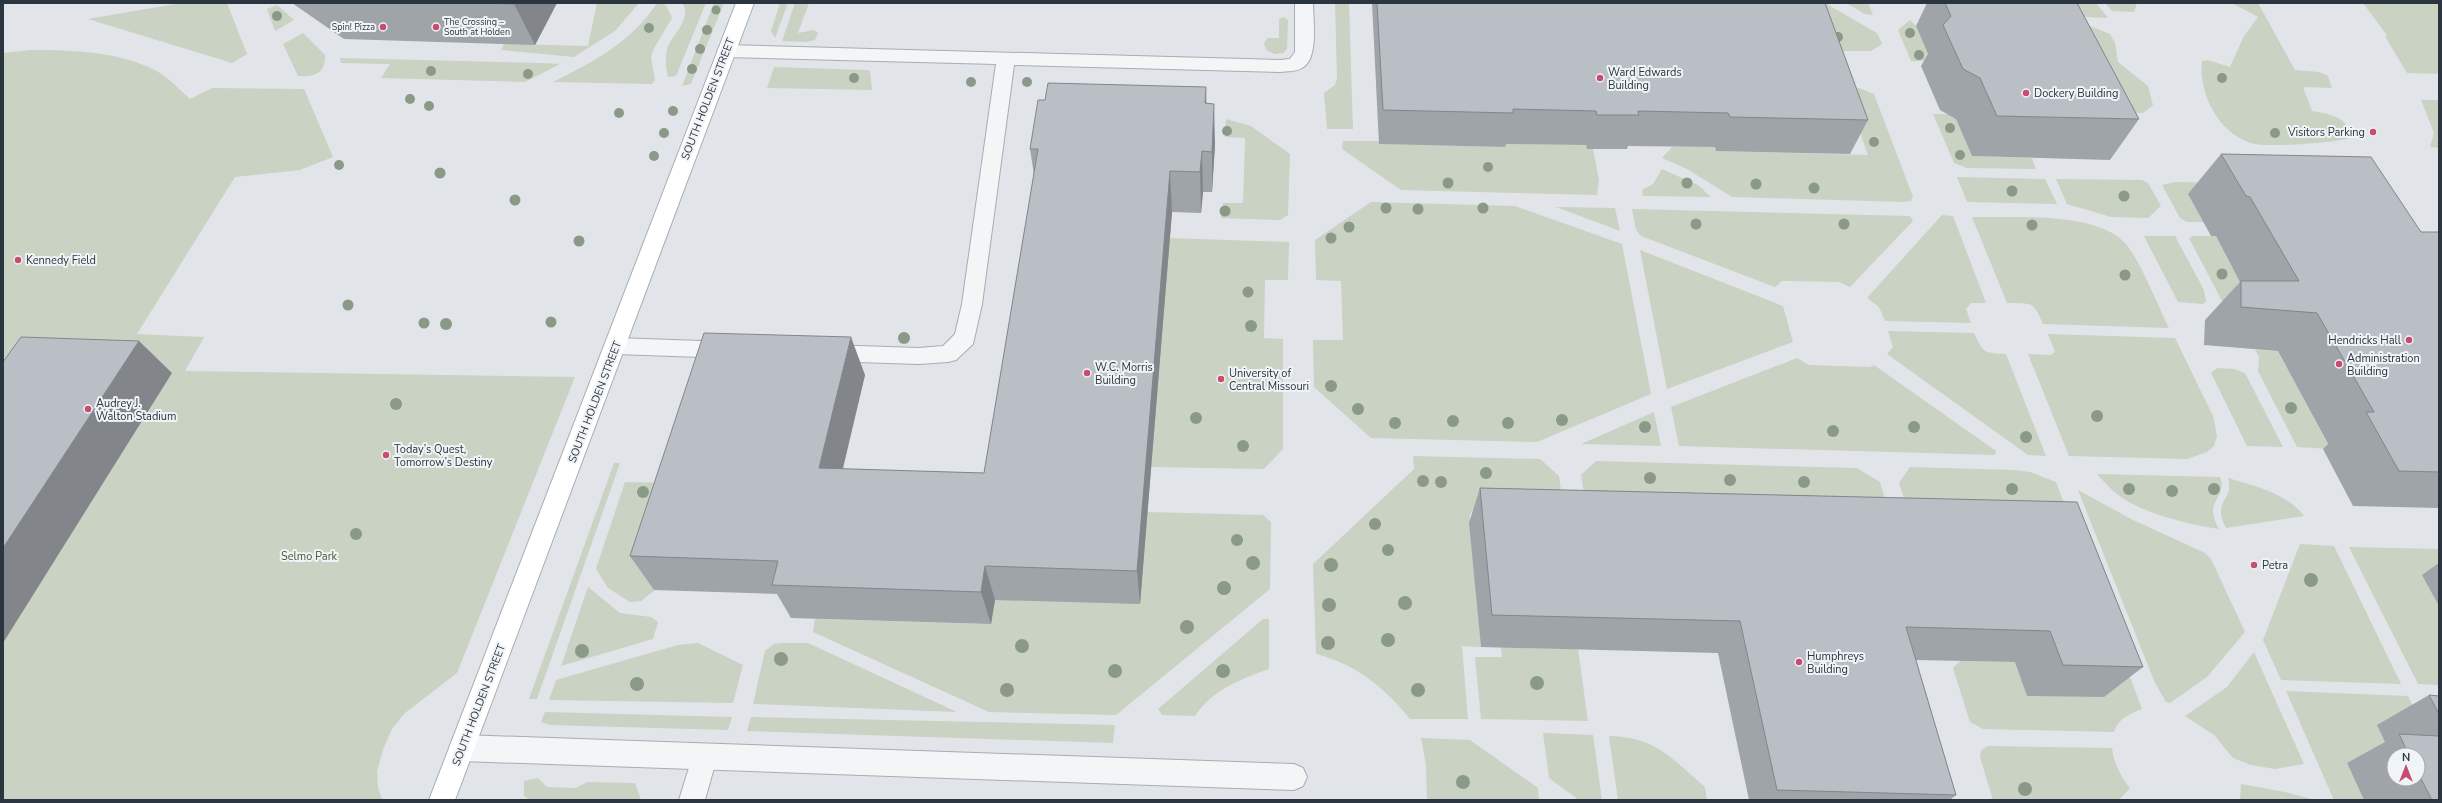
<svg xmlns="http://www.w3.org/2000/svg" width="2442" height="803" font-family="'Nunito Sans',sans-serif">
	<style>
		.green { fill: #c9d2c3 }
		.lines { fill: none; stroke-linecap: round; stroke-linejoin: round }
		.service-casing { stroke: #a6adb3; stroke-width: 2 }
		.minor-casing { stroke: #a6adb3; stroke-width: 2 }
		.secondary-casing { stroke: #a6adb3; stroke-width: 2 }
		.service { fill: #f4f5f7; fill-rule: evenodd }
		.minor { fill: #f4f5f7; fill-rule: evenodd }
		.secondary { fill: #fff; fill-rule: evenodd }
		.tree { fill: #8a9988 }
		.wall { fill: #9fa4a9; fill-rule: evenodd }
		.shaded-wall { fill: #82868a }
		.building { fill: #b9bfc5; stroke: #82868a }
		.poi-dot { fill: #c74d70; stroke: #f1f4f6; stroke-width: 1.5 }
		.labels { text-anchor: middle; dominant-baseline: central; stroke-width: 4; stroke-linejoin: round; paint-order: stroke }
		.far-poi-label { font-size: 9px; fill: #2a3540; stroke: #f1f4f6; text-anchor: start }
		.poi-label { font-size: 11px; fill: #2a3540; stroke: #f1f4f6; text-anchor: start }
		.street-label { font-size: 11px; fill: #2a3540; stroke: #f1f4f6 }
		.park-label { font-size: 11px; fill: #435b38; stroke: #f1f4f6 }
	</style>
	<rect width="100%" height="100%" fill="#e1e5e9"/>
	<!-- green -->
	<g class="green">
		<path d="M181,3h46l20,51 -15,9 -144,-44z"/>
		<path d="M597,3h42l-24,28 -41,26 -73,-7 3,-6 84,2z"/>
		<path d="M657,3l9,2 6,13 -19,32 -2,7 4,23 -3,4 -99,-2c40,-20 79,-40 104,-79z"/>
		<path d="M682,3h24l-30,73 -8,1c-2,-9 -3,-19 -1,-28 5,-15 26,-30 15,-46z"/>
		<path d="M714,3h10l-33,81 -9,2z"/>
		<path d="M780,3h8l-13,35 -4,-7z"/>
		<path d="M795,3h14l-11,30 16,-3 4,3 -3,7 -8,2 -25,-1z"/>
		<path d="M1335,3h14l4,126h-26l-3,-36 11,-8 2,-6z"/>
		<path d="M1816,3h9l52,30 5,11 -11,7h-38z"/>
		<path d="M1846,3h22l5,12 -8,-1z"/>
		<path d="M2068,3h28l12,15 -49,-2z"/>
		<path d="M2105,3h32l-3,9 -22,-1z"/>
		<path d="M2232,3h26l37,67 24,2 9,4 4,12 -29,-1 9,24c15,3 37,5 38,25l-4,3c-15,4 -76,8 -91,5 -35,-8 -57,-50 -53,-83l6,-1 22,7 14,-31 14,-19z"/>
		<path d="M2363,3h76v71l-32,-1 -21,-35v-4z"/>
		<path d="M277,5l17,15 -19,11 -8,-22z"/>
		<path d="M1284,17l4,3 -1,29 -4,4 -8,1 -9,-4 -2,-7 4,-5h11v-19z"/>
		<path d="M1910,20l6,6 15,35h-20l-13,-31z"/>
		<path d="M2083,23l27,11 5,9 3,19 30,24 5,19 -10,8 -41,-1z"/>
		<path d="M303,33l22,22c1,19 -12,22 -27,21l-15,-32z"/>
		<path d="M30,50c42,0 92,1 130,23 11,7 20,17 30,26l22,-11 92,1 29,68 -33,13 -65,7 -98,157 67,3 -19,34 390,6 -118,296 -52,40 -13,16 -8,18 -7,24 1,16 4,13h-379v-747z"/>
		<path d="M340,58l202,5 18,1 -35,18 -144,-4 9,-14 -49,-1z"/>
		<path d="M774,67l92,3 4,1 2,19 -105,-2z"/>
		<path d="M1844,87l15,1 15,6 39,103 -2,4 -8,1 -171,-5 -45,-28 -25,-11 10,-11h43l1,4 152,4z"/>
		<path d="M2421,100h18v48l-9,-1 4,-14z"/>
		<path d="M1933,114h21l18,42 60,2 4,11 -69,-1 -13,-5z"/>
		<path d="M1226,119l25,7 39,28 -2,61 -8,5 -59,-2 2,-15h20l2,-65 -20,-1z"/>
		<path d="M1343,141h36l1,3 125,3v-3l81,1 1,4h6l6,31 -2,15 -196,-5 -59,-41z"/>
		<path d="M1662,169l36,16 13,12 -68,-1 -1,-6 11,-6z"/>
		<path d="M1957,177l88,2 12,25 -90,-2z"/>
		<path d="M2056,179l86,1 6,3 13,23 -13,12 -37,-1 -44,-13z"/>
		<path d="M2175,182l156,3 -142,9 14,28h-16l-7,-4 -18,-33z"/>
		<path d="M1371,202l144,4 107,38 29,150 -114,48 -166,-4 -57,-51 -1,-47h30l-2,-59 -25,-1 -1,-40z"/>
		<path d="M1556,207l59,1 5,23z"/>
		<path d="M1632,209l278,7 3,5 -63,66 -11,-5 -52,-1h-5l-7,6 -134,-51 -5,-6z"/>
		<path d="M1942,215l11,1 33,87h-15l-5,6 5,14 -86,-2 -6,-14 -12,-9z"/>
		<path d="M1972,217c42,1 123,-6 153,26 15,17 33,63 44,85l-126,-4c-10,-24 -11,-20 -36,-21z"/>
		<path d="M2144,236h31l29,54 2,11 -3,3 -25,-2z"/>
		<path d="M2194,236h22l45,84 -38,-17 -34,-65z"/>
		<path d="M1169,238l120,4 -1,38h-23l-1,58 19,1v110l-19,20 -113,-2z"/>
		<path d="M1640,250l143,56 10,36 -126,47z"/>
		<path d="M1888,331l86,2c9,20 10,20 32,21l40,102 -18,-1 -141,-101 6,-7z"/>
		<path d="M2048,334l127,4 38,78 4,20 -3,10 -7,6 -20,7 -118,-3 -41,-102 23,1 4,-3z"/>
		<path d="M2255,350l23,1 52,98 -33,-2 -39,-76 1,-14z"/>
		<path d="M1797,358l12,7 61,2 4,-2 122,86 -1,4 -316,-9 -8,-39z"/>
		<path d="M2217,368l17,1 11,4 38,74 -36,-1 -36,-73z"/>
		<path d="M1654,412l7,34 -80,-2z"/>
		<path d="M1413,456l127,3 19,17 5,35 -86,-2 -6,2 -2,4 11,132 -19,-1 6,73h-58c-25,-31 -54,-55 -94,-65l-3,-90 101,-95z"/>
		<path d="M696,460l-41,130 -14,11 -11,1 -22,-14 -12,-19 29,-87 47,1z"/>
		<path d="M1596,461l261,7 23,14 15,51 -306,-7 -8,-51z"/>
		<path d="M614,463h6l-83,236h-8z"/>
		<path d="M1910,467l104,3 16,2 26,10 86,227c-13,5 -24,10 -28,23l-131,-3 -13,-7 -17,-54 7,-7 55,1 88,35 -193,-180 -11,-34z"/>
		<path d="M2097,474l123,3c8,23 -18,22 -1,52 -28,-4 -70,-14 -95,-30 -10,-6 -19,-16 -27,-25z"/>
		<path d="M2228,478c26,8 59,15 76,38l-78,12c-15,-30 9,-26 2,-50z"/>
		<path d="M2078,490l53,29 74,34 6,6 34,73 -38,45 -37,26 -4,-1 -11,-19z"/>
		<path d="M1147,512l116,3 8,7 -1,67 -154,126 -127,-3 -176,-80 2,-13 176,5 4,-24z"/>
		<path d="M2300,544l34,2 67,138 -120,-4 -18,-40z"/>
		<path d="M2349,547l90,2v136l-21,-1z"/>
		<path d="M588,587l32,26 31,4 7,5 -5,17 -92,27z"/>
		<path d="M1263,619h6v50c-28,10 -57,21 -74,47l-33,-1 -4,-6z"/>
		<path d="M698,643l45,22 -10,38 -184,-3 7,-20 122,-35z"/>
		<path d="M780,643h28l149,69 -204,-8 12,-53 9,-7z"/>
		<path d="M1501,647l77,2 10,72 -107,-2 -6,-62h27z"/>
		<path d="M2254,652l50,112 -29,5 -24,-4 -18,-7 -19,-23 -29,-19 42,-29z"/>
		<path d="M2286,691l122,5 15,31 -46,-2 17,34 -47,4 17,37h-30z"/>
		<path d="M545,712l187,5 -4,13 -178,-5 -9,-3z"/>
		<path d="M751,717l364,8 -2,18 -366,-12z"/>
		<path d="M1543,733l50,2 9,65h-23l-30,-22z"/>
		<path d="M1609,736c47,1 62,22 96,51l2,13h-89z"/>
		<path d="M1421,738l49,2 68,48 1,12h-112l-1,-35z"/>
		<path d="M1988,746l124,2c2,15 8,28 18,40l-11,12h-126l-13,-43 1,-7z"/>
		<path d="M538,778l9,9 29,1 11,-6 48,1 6,17 -113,-1 -4,-3v-15z"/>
		<path d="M2241,784l44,8 30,8h-75z"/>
	</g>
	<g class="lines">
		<defs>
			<g id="service">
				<path d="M1295,3h18c0,17 6,56 -11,65 -6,4 -16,3 -22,4l-266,-7 -32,239 -9,40 -17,16 -8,2 -29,2 -92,-3 -8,-2 -3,-6 3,-6 8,-2 92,3 24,-2 12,-12 7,-30 34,-240 -270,-7 -6,-2 -3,-4 3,-4 6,-2 554,15 10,-1 5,-7z"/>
				<path d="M616,338l113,4 8,2 3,6 -3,6 -8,2 -113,-4 -8,-2 -3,-6 3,-6z"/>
				<path d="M704,744l9,4 4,9 -12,43h-26l16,-52z"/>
			</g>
			<path id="minor" d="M462,735l832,29 9,4 4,9 -4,9 -9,4 -832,-29 -9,-4 -4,-9 4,-9z"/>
			<path id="secondary" d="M736,3h18l-299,797h-26z"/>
		</defs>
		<!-- service casing -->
		<use href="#service" class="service-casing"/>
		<!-- minor casing -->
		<use href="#minor" class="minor-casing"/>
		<!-- secondary casing -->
		<use href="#secondary" class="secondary-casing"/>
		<!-- service -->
		<use href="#service" class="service"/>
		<!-- minor -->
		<use href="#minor" class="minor"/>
		<!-- secondary -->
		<use href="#secondary" class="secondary"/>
	</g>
	<!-- trees -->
	<g class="tree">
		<circle cx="716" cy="10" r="4.5"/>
		<circle cx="277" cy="16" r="5"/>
		<circle cx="649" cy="28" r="5"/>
		<circle cx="707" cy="30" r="5"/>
		<circle cx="1910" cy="33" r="5"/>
		<circle cx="1838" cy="37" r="5"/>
		<circle cx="700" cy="49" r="5"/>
		<circle cx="1919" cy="55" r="5"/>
		<circle cx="692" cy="69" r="5"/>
		<circle cx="431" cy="71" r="5"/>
		<circle cx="528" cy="74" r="5"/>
		<circle cx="854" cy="78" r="5"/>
		<circle cx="2222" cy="78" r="5"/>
		<circle cx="971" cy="82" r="5"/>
		<circle cx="1027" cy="82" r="5"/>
		<circle cx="410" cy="99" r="5"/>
		<circle cx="429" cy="106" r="5"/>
		<circle cx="673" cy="111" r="5"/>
		<circle cx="619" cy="113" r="5"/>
		<circle cx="1950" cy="128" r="5"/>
		<circle cx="1227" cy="131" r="5"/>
		<circle cx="664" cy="133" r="5"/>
		<circle cx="2275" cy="133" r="5"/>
		<circle cx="1874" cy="142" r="5"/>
		<circle cx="1960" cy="155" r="5"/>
		<circle cx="654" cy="156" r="5"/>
		<circle cx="339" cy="165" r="5"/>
		<circle cx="1488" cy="167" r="5"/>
		<circle cx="440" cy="173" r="5.5"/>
		<circle cx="1448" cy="183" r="5.5"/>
		<circle cx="1687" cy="183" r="5.5"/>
		<circle cx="1756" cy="184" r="5.5"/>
		<circle cx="1814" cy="188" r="5.5"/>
		<circle cx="2012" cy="191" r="5.5"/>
		<circle cx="2124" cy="196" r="5.5"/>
		<circle cx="515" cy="200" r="5.5"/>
		<circle cx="1386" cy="208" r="5.5"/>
		<circle cx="1483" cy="208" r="5.5"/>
		<circle cx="1418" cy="209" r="5.5"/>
		<circle cx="1225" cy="211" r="5.5"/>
		<circle cx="1696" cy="224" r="5.5"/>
		<circle cx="1844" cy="224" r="5.5"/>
		<circle cx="2032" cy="225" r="5.5"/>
		<circle cx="1349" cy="227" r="5.5"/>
		<circle cx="1331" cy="238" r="5.5"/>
		<circle cx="579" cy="241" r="5.5"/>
		<circle cx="2222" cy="274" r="5.5"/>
		<circle cx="2125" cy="275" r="5.5"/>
		<circle cx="1248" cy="292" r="5.5"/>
		<circle cx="348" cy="305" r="5.5"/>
		<circle cx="551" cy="322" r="5.5"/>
		<circle cx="424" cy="323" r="5.5"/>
		<circle cx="446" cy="324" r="6"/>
		<circle cx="1251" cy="326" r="6"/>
		<circle cx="904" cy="338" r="6"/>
		<circle cx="1331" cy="386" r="6"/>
		<circle cx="396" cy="404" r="6"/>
		<circle cx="2291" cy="408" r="6"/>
		<circle cx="1358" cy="409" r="6"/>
		<circle cx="2097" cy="416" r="6"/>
		<circle cx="1196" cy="418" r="6"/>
		<circle cx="1562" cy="420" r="6"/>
		<circle cx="1453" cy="421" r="6"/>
		<circle cx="1395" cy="423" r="6"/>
		<circle cx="1508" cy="423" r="6"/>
		<circle cx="1645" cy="427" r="6"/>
		<circle cx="1914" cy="427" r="6"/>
		<circle cx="1833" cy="431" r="6"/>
		<circle cx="2026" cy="437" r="6"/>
		<circle cx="1243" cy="446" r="6"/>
		<circle cx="1486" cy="473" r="6"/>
		<circle cx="1650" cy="478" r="6"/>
		<circle cx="1730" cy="480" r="6"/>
		<circle cx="1423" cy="481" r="6"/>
		<circle cx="1441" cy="482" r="6"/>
		<circle cx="1804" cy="482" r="6"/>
		<circle cx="2012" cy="489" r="6"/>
		<circle cx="2129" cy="489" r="6"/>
		<circle cx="2214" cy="489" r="6"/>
		<circle cx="2172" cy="491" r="6"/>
		<circle cx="643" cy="492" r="6"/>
		<circle cx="1375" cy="524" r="6"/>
		<circle cx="356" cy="534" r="6"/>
		<circle cx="1237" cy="540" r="6"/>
		<circle cx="1388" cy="550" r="6"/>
		<circle cx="1253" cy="563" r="7"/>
		<circle cx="1331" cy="565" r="7"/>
		<circle cx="2311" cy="580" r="7"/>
		<circle cx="1224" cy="588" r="7"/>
		<circle cx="1405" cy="603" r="7"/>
		<circle cx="1329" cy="605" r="7"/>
		<circle cx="1187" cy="627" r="7"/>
		<circle cx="1388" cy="640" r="7"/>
		<circle cx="1328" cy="643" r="7"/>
		<circle cx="1022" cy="646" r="7"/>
		<circle cx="582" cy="651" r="7"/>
		<circle cx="781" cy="659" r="7"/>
		<circle cx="1115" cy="671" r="7"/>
		<circle cx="1223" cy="671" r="7"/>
		<circle cx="1537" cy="683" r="7"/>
		<circle cx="637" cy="684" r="7"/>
		<circle cx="1007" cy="690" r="7"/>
		<circle cx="1418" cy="690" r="7"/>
		<circle cx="1463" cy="782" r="7"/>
		<circle cx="2025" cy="789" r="7"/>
	</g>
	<!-- wall -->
	<g class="wall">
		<path d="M292,3h265l-22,42 -191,-6z"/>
		<path d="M1372,3h453l43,117 -18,34 -134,-3 -1,-4 -87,-1 -1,3h-40l-1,-4 -80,-1 -1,3 -126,-3z"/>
		<path d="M1927,3h150l62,116 -29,41 -138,-4 -16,-37 -16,-9 -19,-44 7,-12 -12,-28z"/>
		<path d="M1206,103l9,41 -3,48h-9l-2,21 -29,-1 -32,392 -145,-4 -4,24 -200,-6 -14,-24 -123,-4 -24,-34 235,-181 -22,94 141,4 50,-298 -4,-26z"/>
		<path d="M2221,154l200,78h18v276l-86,-2 -30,-57 5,-5 -50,-93 -74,-6 1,-25 35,-38 -24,-46h-5l-23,-42z"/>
		<path d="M1480,488l597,14 66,165 -39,30 -77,-1 -12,-34 -99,-2 40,135 -6,5h-201l-31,-147 -237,-6 -12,-124z"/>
		<path d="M2439,563v43l-17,-31z"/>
		<path d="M2429,695l10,1v104h-75l-17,-37 38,-21 -8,-17zM2394,755h24v24h-24z"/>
	</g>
	<!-- shaded-wall -->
	<g class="shaded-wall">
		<path d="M515,3h42l-22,42 -21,-41z"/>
		<path d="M1206,87l1,41 -2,-25z"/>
		<path d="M1214,104l1,40 -3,48v-40z"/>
		<path d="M1202,151l1,41 -2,21 -1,-41z"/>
		<path d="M1170,171l2,41 -32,392 -3,-33z"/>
		<path d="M851,337l14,38 -31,129 -15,-36z"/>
		<path d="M139,341l33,32 -169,270v-95z"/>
		<path d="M985,566l10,34 -4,24 -10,-32z"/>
	</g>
	<!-- building -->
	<g class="building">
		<path d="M482,3h33l-1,1z"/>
		<path d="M1377,3h448l43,117 -138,-3 -2,-4 -90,-2 1,4h-42l-1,-4 -83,-2v4l-130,-3z"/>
		<path d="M1945,3h132l62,116 -142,-3 -17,-38 -17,-9 -20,-44 8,-9z"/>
		<path d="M1048,83l158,4 -1,16 9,1 -2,48 -10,-1 -2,21 -30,-1 -33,400 -152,-5 -4,26 -209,-7 6,-24 -148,-5 74,-223 147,4 -32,131 165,5 54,-324h-8l8,-49h7z"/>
		<path d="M2221,154l150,3 50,75h18v240l-40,-1 -33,-59h8l-57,-99 -76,-6v-26h58l-49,-84 -4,-1z"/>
		<path d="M21,337l118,4 -136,207v-186z"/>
		<path d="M1480,488l597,14 66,165 -80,-2 -13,-34 -144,-4 50,168 -179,-5 -37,-169 -248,-6z"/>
		<path d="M2429,695l10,1v18z"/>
		<path d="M2399,734l40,2v64h-7l-14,-27v-18h-9z"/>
	</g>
	<!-- markers -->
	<g class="poi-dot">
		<circle cx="383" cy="27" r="4"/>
		<circle cx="436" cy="27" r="4"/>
		<circle cx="1600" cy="78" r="4"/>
		<circle cx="2026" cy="93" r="4"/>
		<circle cx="2373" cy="132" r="4"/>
		<circle cx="18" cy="260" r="4"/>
		<circle cx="2409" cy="340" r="4"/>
		<circle cx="2339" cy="364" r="4"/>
		<circle cx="1087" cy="373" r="4"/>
		<circle cx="1221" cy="379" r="4"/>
		<circle cx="88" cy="409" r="4"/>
		<circle cx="386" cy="455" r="4"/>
		<circle cx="2254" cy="565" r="4"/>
		<circle cx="1799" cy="662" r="4"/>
	</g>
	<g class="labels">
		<!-- far-poi labels -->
		<g class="far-poi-label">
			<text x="444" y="22">The Crossing –<tspan x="444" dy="10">South at Holden</tspan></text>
			<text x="375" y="27" text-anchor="end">Spin! Pizza</text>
		</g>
		<!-- poi labels -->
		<g class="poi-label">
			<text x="1608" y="72">Ward Edwards<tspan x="1608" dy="13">Building</tspan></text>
			<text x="2034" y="93">Dockery Building</text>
			<text x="2365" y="132" text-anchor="end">Visitors Parking</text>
			<text x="26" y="260">Kennedy Field</text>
			<text x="2401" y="340" text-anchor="end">Hendricks Hall</text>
			<text x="2347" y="358">Administration<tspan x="2347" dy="13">Building</tspan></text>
			<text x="1095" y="367">W.C. Morris<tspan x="1095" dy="13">Building</tspan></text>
			<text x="1229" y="373">University of<tspan x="1229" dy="13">Central Missouri</tspan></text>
			<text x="96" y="403">Audrey J.<tspan x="96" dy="13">Walton Stadium</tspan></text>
			<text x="394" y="449">Today’s Quest,<tspan x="394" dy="13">Tomorrow’s Destiny</tspan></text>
			<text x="2262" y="565">Petra</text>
			<text x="1807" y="656">Humphreys<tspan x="1807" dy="13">Building</tspan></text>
		</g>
		<!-- street labels -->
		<g class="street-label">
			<text transform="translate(708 99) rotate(-69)">SOUTH HOLDEN STREET</text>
			<text transform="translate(595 402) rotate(-69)">SOUTH HOLDEN STREET</text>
			<text transform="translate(479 705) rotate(-69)">SOUTH HOLDEN STREET</text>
		</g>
		<!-- park labels -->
		<g class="park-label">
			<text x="309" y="556">Selmo Park</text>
		</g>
	</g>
	<!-- border -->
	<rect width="2442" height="803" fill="none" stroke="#2a3540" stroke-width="8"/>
	<!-- north arrow -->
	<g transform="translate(2406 767)"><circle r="19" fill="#f1f4f6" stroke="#a1a8ad"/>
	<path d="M0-3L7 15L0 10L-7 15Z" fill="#c74d70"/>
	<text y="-6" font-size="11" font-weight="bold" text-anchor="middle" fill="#2a3540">N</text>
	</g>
</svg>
